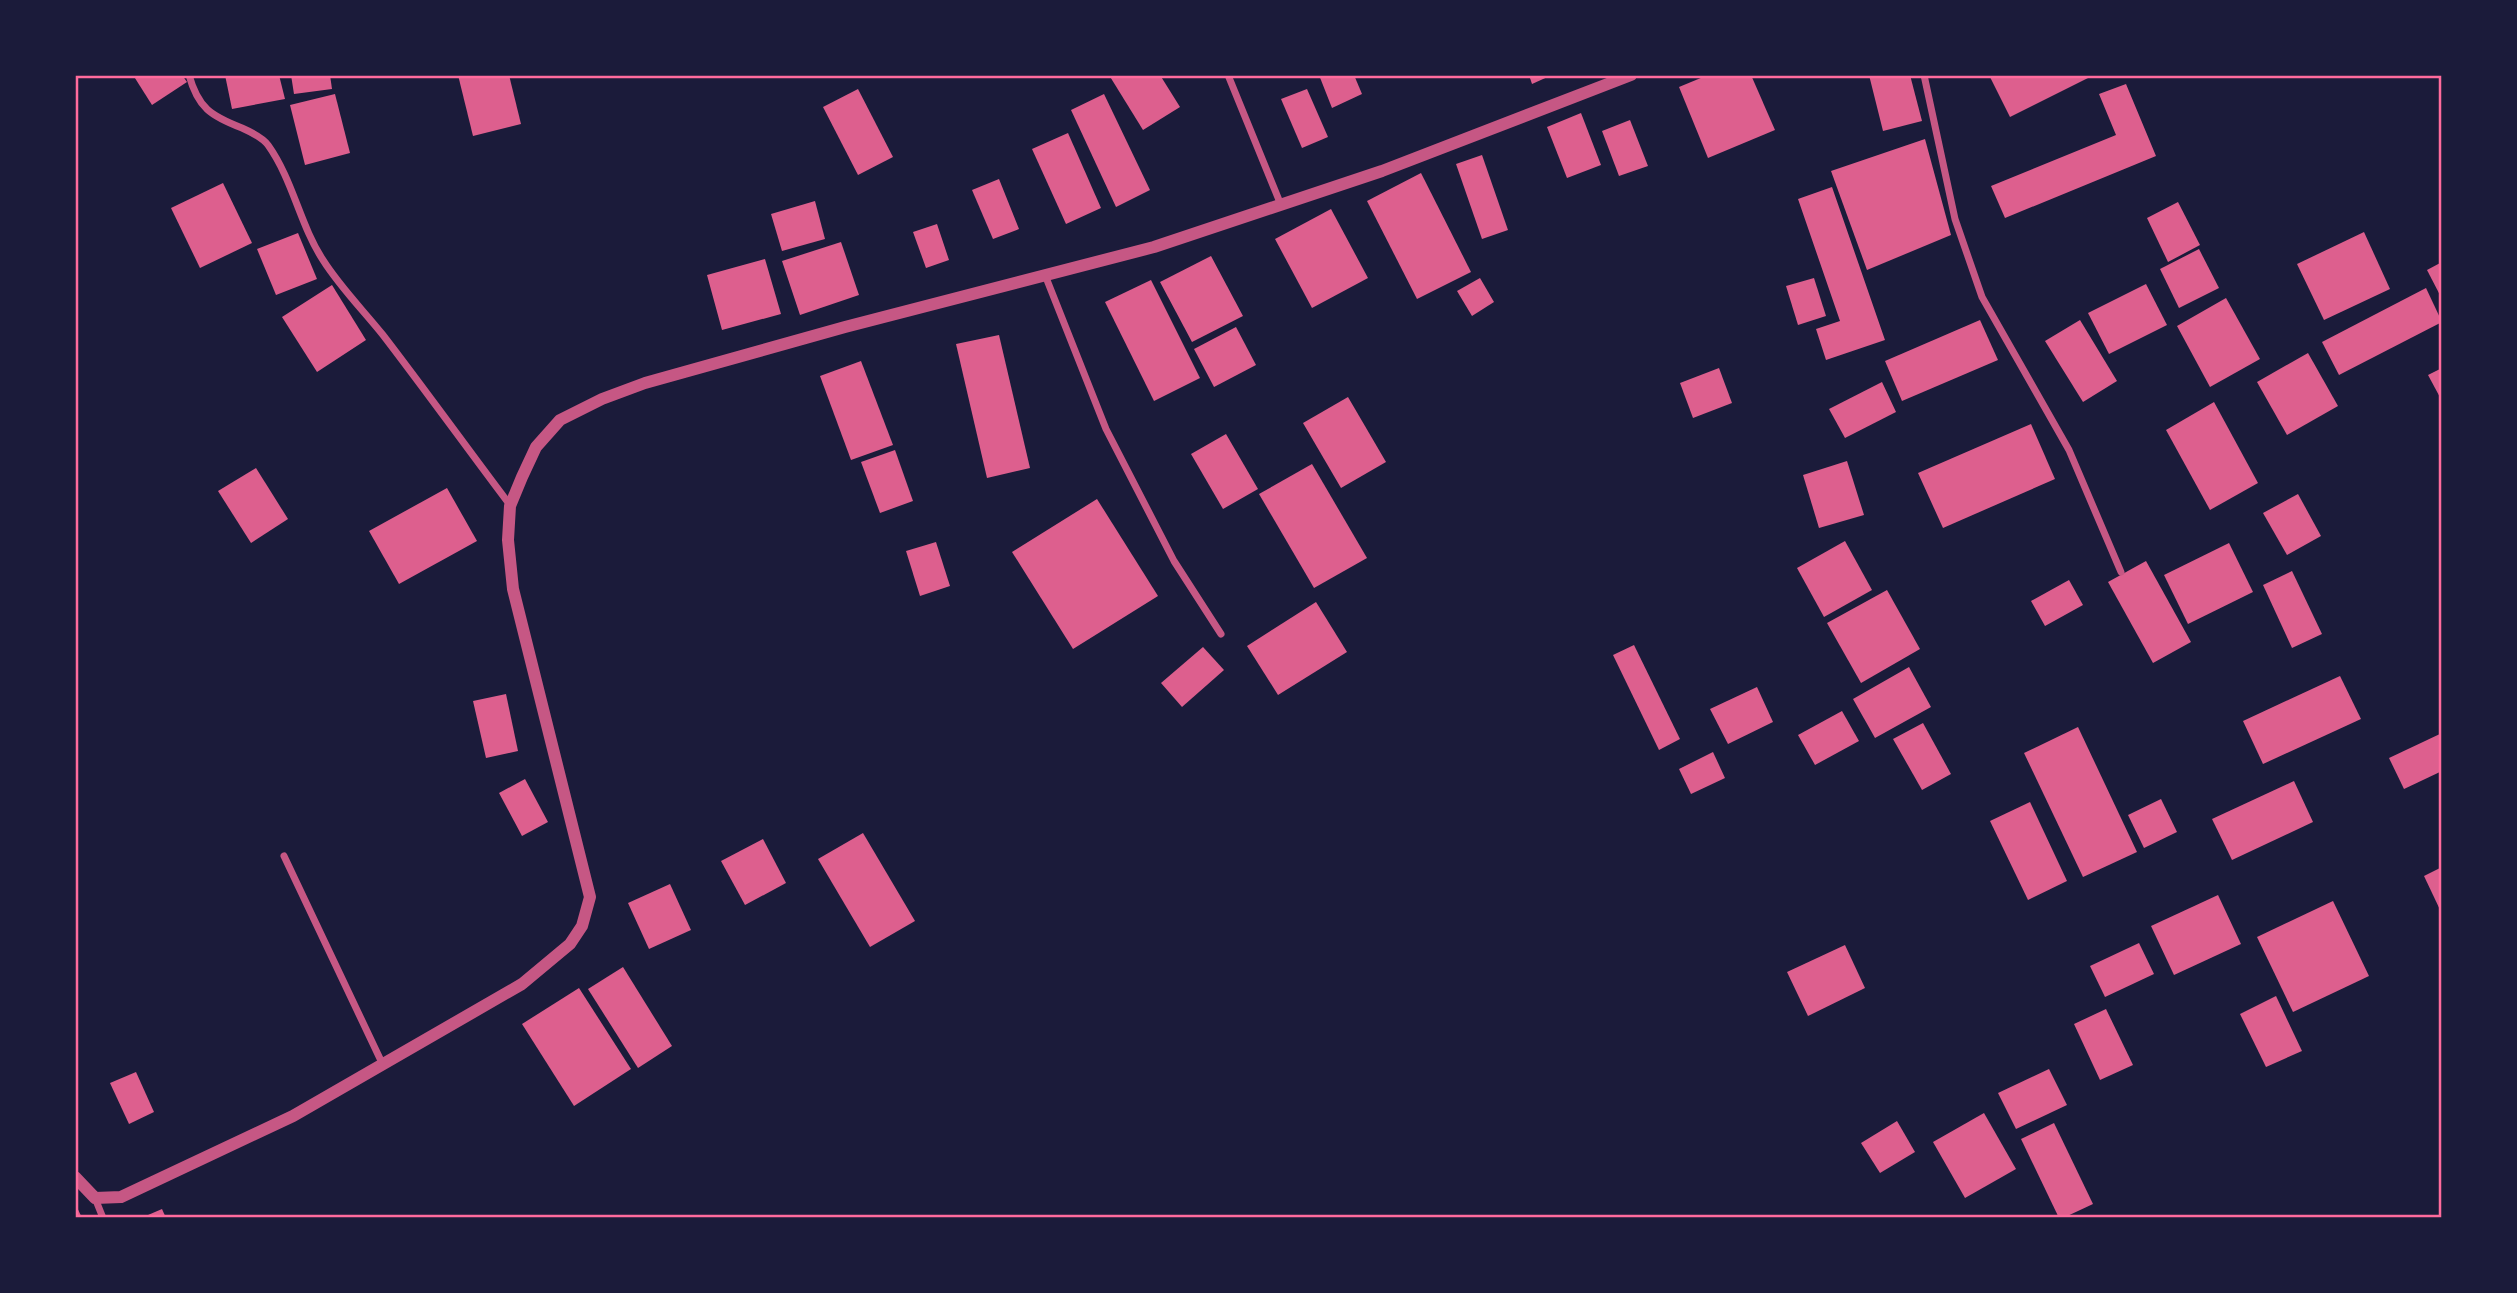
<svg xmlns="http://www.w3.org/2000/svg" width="2517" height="1293" font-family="Raleway,sans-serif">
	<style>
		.building { fill: #dd5f8e }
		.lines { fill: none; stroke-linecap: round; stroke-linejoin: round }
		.minor { stroke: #c65784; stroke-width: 7 }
		.tertiary { stroke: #c65784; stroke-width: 12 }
		.neatline { fill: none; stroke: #ff6b9d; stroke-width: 2.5 }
	</style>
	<rect width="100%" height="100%" fill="#1b1b3a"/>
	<!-- building -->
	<g class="building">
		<path d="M133,75h49l5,7 -35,23z"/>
		<path d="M225,75h54l6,24 -53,10z"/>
		<path d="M291,75h39l2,14 -38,5z"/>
		<path d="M458,75h51l12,49 -48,12z"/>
		<path d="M1109,75h51l20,32 -37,23z"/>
		<path d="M1319,75h35l8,19 -30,14z"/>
		<path d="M1529,75h23l-20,9z"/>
		<path d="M1708,75h43l24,55 -67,28 -29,-71z"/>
		<path d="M1869,75h41l12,46 -39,10z"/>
		<path d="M1989,75h105l-84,42z"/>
		<path d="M2126,84l30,72 -151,62 -14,-32 125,-51 -17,-41z"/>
		<path d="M858,89l35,68 -35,18 -35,-68z"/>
		<path d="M1307,89l21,48 -26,11 -21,-49z"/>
		<path d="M335,94l15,59 -45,12 -15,-60z"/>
		<path d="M1104,94l46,96 -34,17 -45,-97z"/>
		<path d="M1581,113l20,52 -34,13 -20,-51z"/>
		<path d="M1630,120l18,46 -29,10 -17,-45z"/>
		<path d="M1068,133l33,75 -35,16 -34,-75z"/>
		<path d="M1925,139l26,96 -84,35 -36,-99z"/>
		<path d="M1482,155l26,75 -26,9 -26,-75z"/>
		<path d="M1421,173l50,99 -54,27 -50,-98z"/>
		<path d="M999,179l20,50 -26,10 -21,-49z"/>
		<path d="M223,183l29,60 -52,25 -29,-60z"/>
		<path d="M1832,187l53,153 -59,20 -10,-31 24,-8 -42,-122z"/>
		<path d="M815,201l10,38 -43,12 -11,-37z"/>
		<path d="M2178,202l22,43 -32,17 -21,-44z"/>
		<path d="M1331,209l37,69 -56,30 -37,-69z"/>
		<path d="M937,224l12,36 -23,8 -13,-36z"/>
		<path d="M2364,232l26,57 -66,31 -27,-56z"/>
		<path d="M298,233l19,46 -41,16 -19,-46z"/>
		<path d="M841,242l18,53 -59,20 -18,-54z"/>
		<path d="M2199,249l20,39 -40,20 -19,-39z"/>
		<path d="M1211,256l32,60 -51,26 -32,-60z"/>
		<path d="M765,259l16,55 -59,16 -15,-55z"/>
		<path d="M2442,262v37l-15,-29z"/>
		<path d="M1480,278l14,24 -22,14 -15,-25z"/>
		<path d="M1814,278l12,38 -28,9 -12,-39z"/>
		<path d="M1151,280l49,98 -46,23 -49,-99z"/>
		<path d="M2146,284l21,41 -58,29 -21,-41z"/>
		<path d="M332,285l34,55 -49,32 -35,-55z"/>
		<path d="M2426,288l16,34 -103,53 -17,-33z"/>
		<path d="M2226,298l34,61 -50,28 -33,-61z"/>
		<path d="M1980,320l18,40 -96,41 -17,-40z"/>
		<path d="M2080,320l37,61 -34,21 -38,-61z"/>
		<path d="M1236,327l20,38 -42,22 -20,-38z"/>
		<path d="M999,335l31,133 -43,10 -31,-134z"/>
		<path d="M2308,353l30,53 -51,29 -30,-53z"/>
		<path d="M861,361l32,84 -42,15 -31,-84z"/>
		<path d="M1719,368l13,35 -39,15 -13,-35z"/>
		<path d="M2442,368v33l-14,-26z"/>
		<path d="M1882,382l14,30 -51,26 -16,-29z"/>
		<path d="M1348,397l38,65 -45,26 -38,-65z"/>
		<path d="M2214,402l44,81 -48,27 -44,-80z"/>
		<path d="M2031,424l24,55 -112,49 -25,-55z"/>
		<path d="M1226,434l32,55 -35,20 -32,-55z"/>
		<path d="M895,450l18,51 -33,12 -19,-51z"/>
		<path d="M1847,461l17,54 -45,13 -16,-53z"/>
		<path d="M1312,464l55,94 -53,30 -55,-94z"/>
		<path d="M256,468l32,51 -37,24 -33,-52z"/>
		<path d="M447,488l30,53 -78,43 -30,-53z"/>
		<path d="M2298,494l23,42 -34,19 -24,-42z"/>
		<path d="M1097,499l61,97 -85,53 -61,-97z"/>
		<path d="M1845,541l27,49 -48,27 -27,-49z"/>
		<path d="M936,542l14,44 -30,10 -14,-45z"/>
		<path d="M2229,543l24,49 -65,32 -24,-49z"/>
		<path d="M2146,561l45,81 -38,21 -45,-81z"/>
		<path d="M2292,571l30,63 -30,14 -29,-63z"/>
		<path d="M2069,580l14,25 -38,21 -14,-25z"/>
		<path d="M1887,590l33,59 -59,34 -34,-60z"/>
		<path d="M1316,602l31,50 -69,43 -31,-49z"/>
		<path d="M1634,645l46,94 -21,11 -46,-95z"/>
		<path d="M1203,647l21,23 -42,37 -21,-24z"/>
		<path d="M1909,667l22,40 -56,31 -22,-39z"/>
		<path d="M2340,676l21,43 -98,45 -20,-43z"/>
		<path d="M1757,687l16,35 -45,22 -18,-35z"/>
		<path d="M506,694l12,57 -32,7 -13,-57z"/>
		<path d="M1842,711l17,30 -44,24 -17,-30z"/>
		<path d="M1923,723l28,51 -29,16 -29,-51z"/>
		<path d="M2078,727l59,125 -54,25 -59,-124z"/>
		<path d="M2442,733v38l-38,18 -15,-31z"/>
		<path d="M1713,752l12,26 -34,16 -12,-25z"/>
		<path d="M525,779l23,43 -26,14 -23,-43z"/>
		<path d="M2294,781l19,41 -81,38 -20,-41z"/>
		<path d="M2161,799l16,33 -33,16 -16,-33z"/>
		<path d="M2030,802l37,79 -39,19 -38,-79z"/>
		<path d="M863,833l52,88 -45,26 -52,-88z"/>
		<path d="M763,839l23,44 -41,22 -24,-44z"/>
		<path d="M2442,867v47l-18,-38z"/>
		<path d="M670,884l21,46 -42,19 -21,-46z"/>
		<path d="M2218,895l23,49 -67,31 -23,-49z"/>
		<path d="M2333,901l36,75 -76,36 -36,-75z"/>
		<path d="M2139,943l15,31 -49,23 -15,-31z"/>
		<path d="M1845,945l20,43 -57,28 -21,-44z"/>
		<path d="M623,967l49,79 -34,22 -50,-79z"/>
		<path d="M579,988l52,81 -57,37 -52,-82z"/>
		<path d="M2276,996l26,55 -36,16 -26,-53z"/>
		<path d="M2106,1009l27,56 -33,15 -26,-56z"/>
		<path d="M2049,1069l18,36 -51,24 -18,-36z"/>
		<path d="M136,1072l18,40 -25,12 -19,-41z"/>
		<path d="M1984,1113l32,56 -51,29 -32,-56z"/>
		<path d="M1897,1121l18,31 -35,21 -19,-30z"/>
		<path d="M2054,1123l39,81 -30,14h-4l-38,-79z"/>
		<path d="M75,1203l7,15h-7z"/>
		<path d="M162,1209l4,9h-25z"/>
	</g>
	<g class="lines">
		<!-- minor -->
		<g class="minor">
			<path d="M189,75c9,33 22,41 53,53 9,4 20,9 26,17 25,35 32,80 55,115 17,27 40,50 60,75 43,56 84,113 127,170"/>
			<path d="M1228,75l53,130"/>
			<path d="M1924,75l31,144 27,78 87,153 52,122"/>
			<path d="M1045,275l61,154 68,132 47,73"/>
			<path d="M284,856l99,209"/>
			<path d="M95,1198l8,20"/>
		</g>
		<!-- tertiary -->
		<path class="tertiary" d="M75,1177l20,21 26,-1 172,-81 229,-132 48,-40 12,-18 8,-29 -77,-308 -5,-49 2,-34 12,-29 14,-30 24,-27 42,-21 43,-16 200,-56 309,-80 228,-76 249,-96"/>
	</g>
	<!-- border -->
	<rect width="2517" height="1293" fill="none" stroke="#1b1b3a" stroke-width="154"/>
	<rect x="77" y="77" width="2363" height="1139" class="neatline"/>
</svg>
